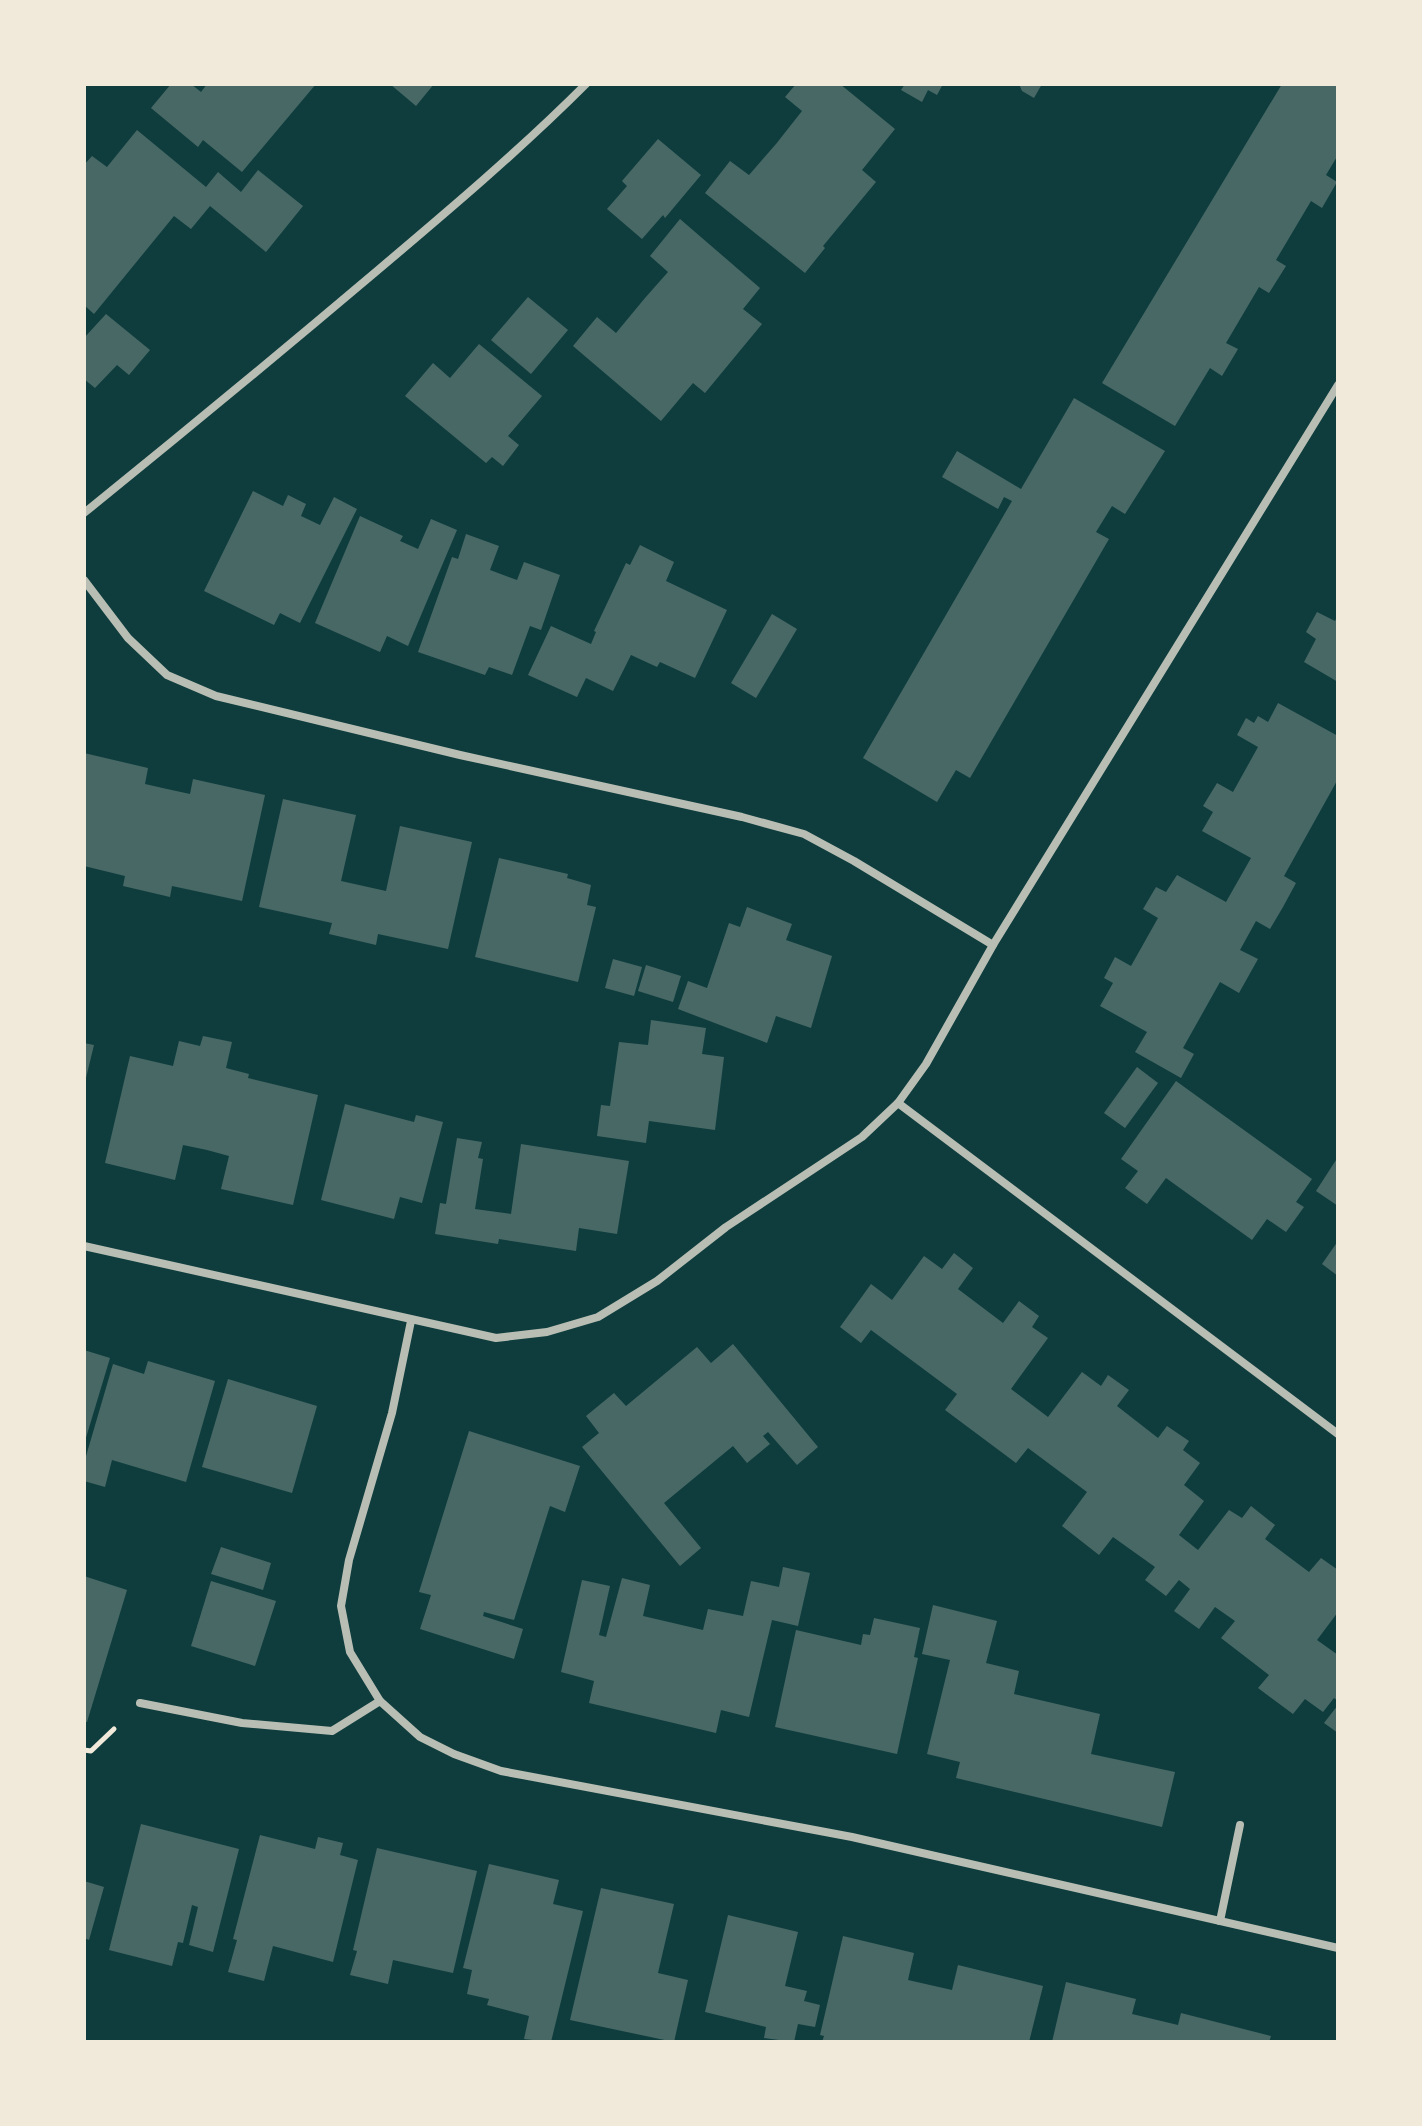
<svg xmlns="http://www.w3.org/2000/svg" width="1422" height="2126" font-family="'Playfair Display',serif">
	<style>
		.building { fill: #486865 }
		.lines { fill: none; stroke-linecap: round; stroke-linejoin: round }
		.path { stroke: #f1e9da; stroke-width: 5 }
		.minor { stroke: #b8beb3; stroke-width: 8 }
	</style>
	<rect width="100%" height="100%" fill="#0f3d3e"/>
	<!-- building -->
	<g class="building">
		<path d="M171,84h20l10,8 6,-8h109l-74,88 -39,-32 -5,7 -47,-39z"/>
		<path d="M390,84h44l-18,22z"/>
		<path d="M796,84h44l55,45 -33,41 14,12 -53,64 2,2 -20,25 -100,-80 25,-32 19,14 27,-31 26,-33 -17,-14z"/>
		<path d="M905,84h38l-6,11 -9,-5 -6,12 -21,-12z"/>
		<path d="M1019,84h23l-8,14 -12,-7z"/>
		<path d="M1282,84h56v71l-12,20 11,7 -15,26 -11,-7 -35,59 10,6 -17,27 -10,-6 -33,56 12,6 -16,27 -12,-8 -35,58 -73,-43z"/>
		<path d="M137,130l69,57 12,-15 23,20 17,-22 45,36 -37,46 -56,-46 -19,23 -17,-13 -80,98 -10,-9v-140l8,-9 15,11z"/>
		<path d="M658,139l43,36 -36,43 -2,-3 -21,24 -35,-30 20,-23 -5,-5z"/>
		<path d="M680,219l80,69 -17,21 19,15 -57,69 -12,-10 -32,38 -88,-75 24,-29 19,16 29,-35 23,-26 -18,-16z"/>
		<path d="M528,297l40,33 -37,44 -40,-34z"/>
		<path d="M106,314l44,36 -21,25 -12,-10 -22,23 -11,-9v-41z"/>
		<path d="M479,344l63,52 -34,40 11,9 -16,21 -11,-9 -6,6 -81,-67 28,-33 17,15z"/>
		<path d="M1074,398l91,53 -40,63 -13,-8 -16,26 13,7 -139,239 -14,-8 -19,32 -74,-44 149,-257 -8,-4 -6,12 -56,-32 15,-26 64,38z"/>
		<path d="M253,491l30,15 5,-11 18,9 -5,12 19,9 14,-28 23,12 -57,114 -20,-10 -6,12 -70,-34z"/>
		<path d="M360,516l43,20 -3,5 18,8 13,-30 26,11 -49,116 -21,-10 -7,16 -65,-29z"/>
		<path d="M466,534l33,12 -9,24 27,10 7,-18 36,13 -19,55 -11,-4 -18,49 -23,-8 -4,8 -67,-23 34,-95 6,2z"/>
		<path d="M640,545l34,17 -8,19 61,29 -32,68 -35,-16 -3,5 -26,-12 -18,36 -27,-13 -9,19 -49,-22 23,-49 40,18 5,-12 -2,-1 32,-68 4,2z"/>
		<path d="M1317,612l18,9 3,-6v67l-34,-20 12,-23 -10,-7z"/>
		<path d="M772,614l25,15 -41,69 -25,-15z"/>
		<path d="M1278,703l60,33v43l-54,97 12,7 -13,24 -13,22 -14,-8 -16,29 18,9 -19,34 -19,-11 -37,66 11,6 -13,24 -46,-26 12,-20 -47,-26 13,-23 -9,-5 11,-21 16,9 27,-48 -15,-9 13,-22 10,5 11,-17 49,27 25,-44 -49,-27 11,-19 -10,-6 14,-23 16,9 25,-45 -21,-12 9,-17 8,5 4,-7 10,6z"/>
		<path d="M84,753l64,15 -3,16 22,5 23,5 3,-15 72,16 -23,106 -70,-15 -2,11 -47,-11 2,-10 -41,-10z"/>
		<path d="M283,799l73,16 -15,66 45,10 14,-65 72,16 -24,107 -70,-15 -2,11 -47,-11 3,-11 -73,-16z"/>
		<path d="M499,858l69,16 -1,4 24,7 -4,20 9,2 -18,75 -103,-25z"/>
		<path d="M747,907l45,17 -6,16 46,16 -21,72 -35,-12 -9,27 -89,-34 10,-28 19,7 22,-65 11,4z"/>
		<path d="M613,959l29,8 -8,29 -29,-8z"/>
		<path d="M646,965l35,11 -8,26 -35,-11z"/>
		<path d="M651,1020l55,8 -4,26 22,3 -9,73 -66,-9 -3,22 -49,-7 4,-31 9,1 9,-64 29,3z"/>
		<path d="M203,1036l29,6 -6,26 23,6 -1,4 70,17 -25,110 -72,-16 8,-33 -22,-6 -24,-5 -8,35 -70,-17 25,-107 43,10 6,-25 21,5z"/>
		<path d="M84,1043l10,2 -9,37h-1z"/>
		<path d="M1137,1067l21,16 -33,45 -21,-15z"/>
		<path d="M1176,1081l136,98 -16,23 8,5 -18,25 -19,-13 -15,21 -86,-62 -19,26 -22,-16 13,-17 -17,-12z"/>
		<path d="M345,1104l69,18 2,-7 27,7 -21,81 -22,-6 -6,22 -73,-19z"/>
		<path d="M457,1138l25,4 -4,16 5,1 -8,50 36,5 10,-70 108,17 -12,73 -38,-6 -3,23 -77,-12 -1,5 -63,-10 5,-31 6,1z"/>
		<path d="M1338,1157v49l-22,-15z"/>
		<path d="M1338,1241v35l-16,-12z"/>
		<path d="M954,1253l19,15 -15,21 45,34 16,-22 20,15 -7,11 16,11 -37,51 37,28 34,-45 19,14 7,-11 21,15 -12,16 41,32 9,-12 22,15 -6,9 17,13 -16,22 20,16 -25,34 19,15 31,-40 13,8 9,-12 24,19 -10,14 44,33 12,-14 17,12v42l-21,28 21,15v46l-4,-3 -11,14 -18,-13 -12,15 -35,-26 11,-13 -48,-37 14,-17 -20,-14 -16,22 -25,-18 16,-22 -11,-9 -13,16 -21,-16 10,-13 -42,-30 -14,18 -37,-29 25,-34 -59,-44 -12,15 -71,-53 12,-16 -86,-64 -10,13 -21,-16 31,-43 21,16 32,-44 18,13z"/>
		<path d="M733,1344l85,103 -21,18 -29,-33 -5,4 7,8 -23,19 -14,-17 -69,57 37,45 -21,18 -98,-119 17,-14 -13,-17 28,-23 12,13 71,-59 14,16z"/>
		<path d="M84,1350l26,8 -25,83h-1z"/>
		<path d="M148,1361l67,20 -29,101 -74,-22 -7,27 -21,-6v-18l29,-99 31,10z"/>
		<path d="M228,1379l89,27 -25,87 -90,-26z"/>
		<path d="M469,1431l111,35 -15,46 -15,-6 -36,114 -30,-8 -1,4 40,13 -9,30 -94,-30 11,-34 -12,-3z"/>
		<path d="M221,1547l50,16 -8,27 -52,-16z"/>
		<path d="M783,1567l27,6 -12,53 -26,-6 -23,97 -28,-7 -5,23 -127,-30 5,-22 -33,-9 21,-92 28,6 -11,49 7,2 16,-59 28,7 -7,31 60,14 5,-21 35,7 8,-35 28,6z"/>
		<path d="M84,1576l43,14 -40,132h-3z"/>
		<path d="M211,1581l65,20 -21,65 -64,-20z"/>
		<path d="M933,1605l64,16 -11,42 33,8 -5,23 86,20 -9,40 84,18 -13,55 -206,-49 4,-16 -33,-8 23,-94 -28,-6z"/>
		<path d="M874,1618l46,10 -6,29 4,1 -21,96 -122,-27 21,-97 65,15 2,-11 7,1z"/>
		<path d="M1338,1705v28l-14,-10z"/>
		<path d="M141,1824l98,25 -26,103 -24,-7 9,-38 -6,-2 -9,38 -5,-1 -6,24 -63,-16z"/>
		<path d="M260,1835l55,14 3,-12 25,6 -3,12 18,5 -25,102 -60,-16 -9,35 -36,-9 9,-32 -4,-1z"/>
		<path d="M377,1848l100,23 -24,102 -60,-13 -5,24 -38,-9 7,-24 -4,-1z"/>
		<path d="M489,1864l70,16 -6,24 30,7 -32,131 -27,-3 5,-23 -42,-11 2,-6 -22,-5 5,-24 -9,-2z"/>
		<path d="M84,1881l20,6 -15,53 -5,-2z"/>
		<path d="M601,1888l73,16 -16,69 30,7 -14,62 -104,-22z"/>
		<path d="M728,1915l70,17 -13,54 22,5 -3,10 16,4 -5,22 -17,-3 -4,18 -30,-4 2,-11 -61,-15z"/>
		<path d="M843,1936l71,17 -6,27 44,10 6,-25 85,21 -14,56h-207l2,-6 -4,-1z"/>
		<path d="M1066,1982l70,17 -4,15 46,11 3,-12 90,23 -2,6h-217z"/>
	</g>
	<g class="lines">
		<!-- path -->
		<path class="path" d="M84,1750l7,1 23,-22"/>
		<!-- minor -->
		<g class="minor">
			<path d="M84,513c99,-80 197,-161 294,-243 71,-60 142,-120 208,-186"/>
			<path d="M84,580l44,58 39,37 49,21 244,59 282,62 62,17 50,27 139,84"/>
			<path d="M898,1103l440,331"/>
			<path d="M84,1246l412,92 51,-6 51,-15 59,-36 69,-54 136,-90 36,-34 28,-39 67,-119 345,-560"/>
			<path d="M380,1701l-30,-49 -9,-46 8,-46 43,-147 19,-92"/>
			<path d="M140,1703l102,20 90,8 48,-30 40,36 34,17 47,17 351,66 486,111"/>
			<path d="M1220,1921l20,-96"/>
		</g>
	</g>
	<!-- border -->
	<rect width="1422" height="2126" fill="none" stroke="#f1e9da" stroke-width="172"/>
</svg>
